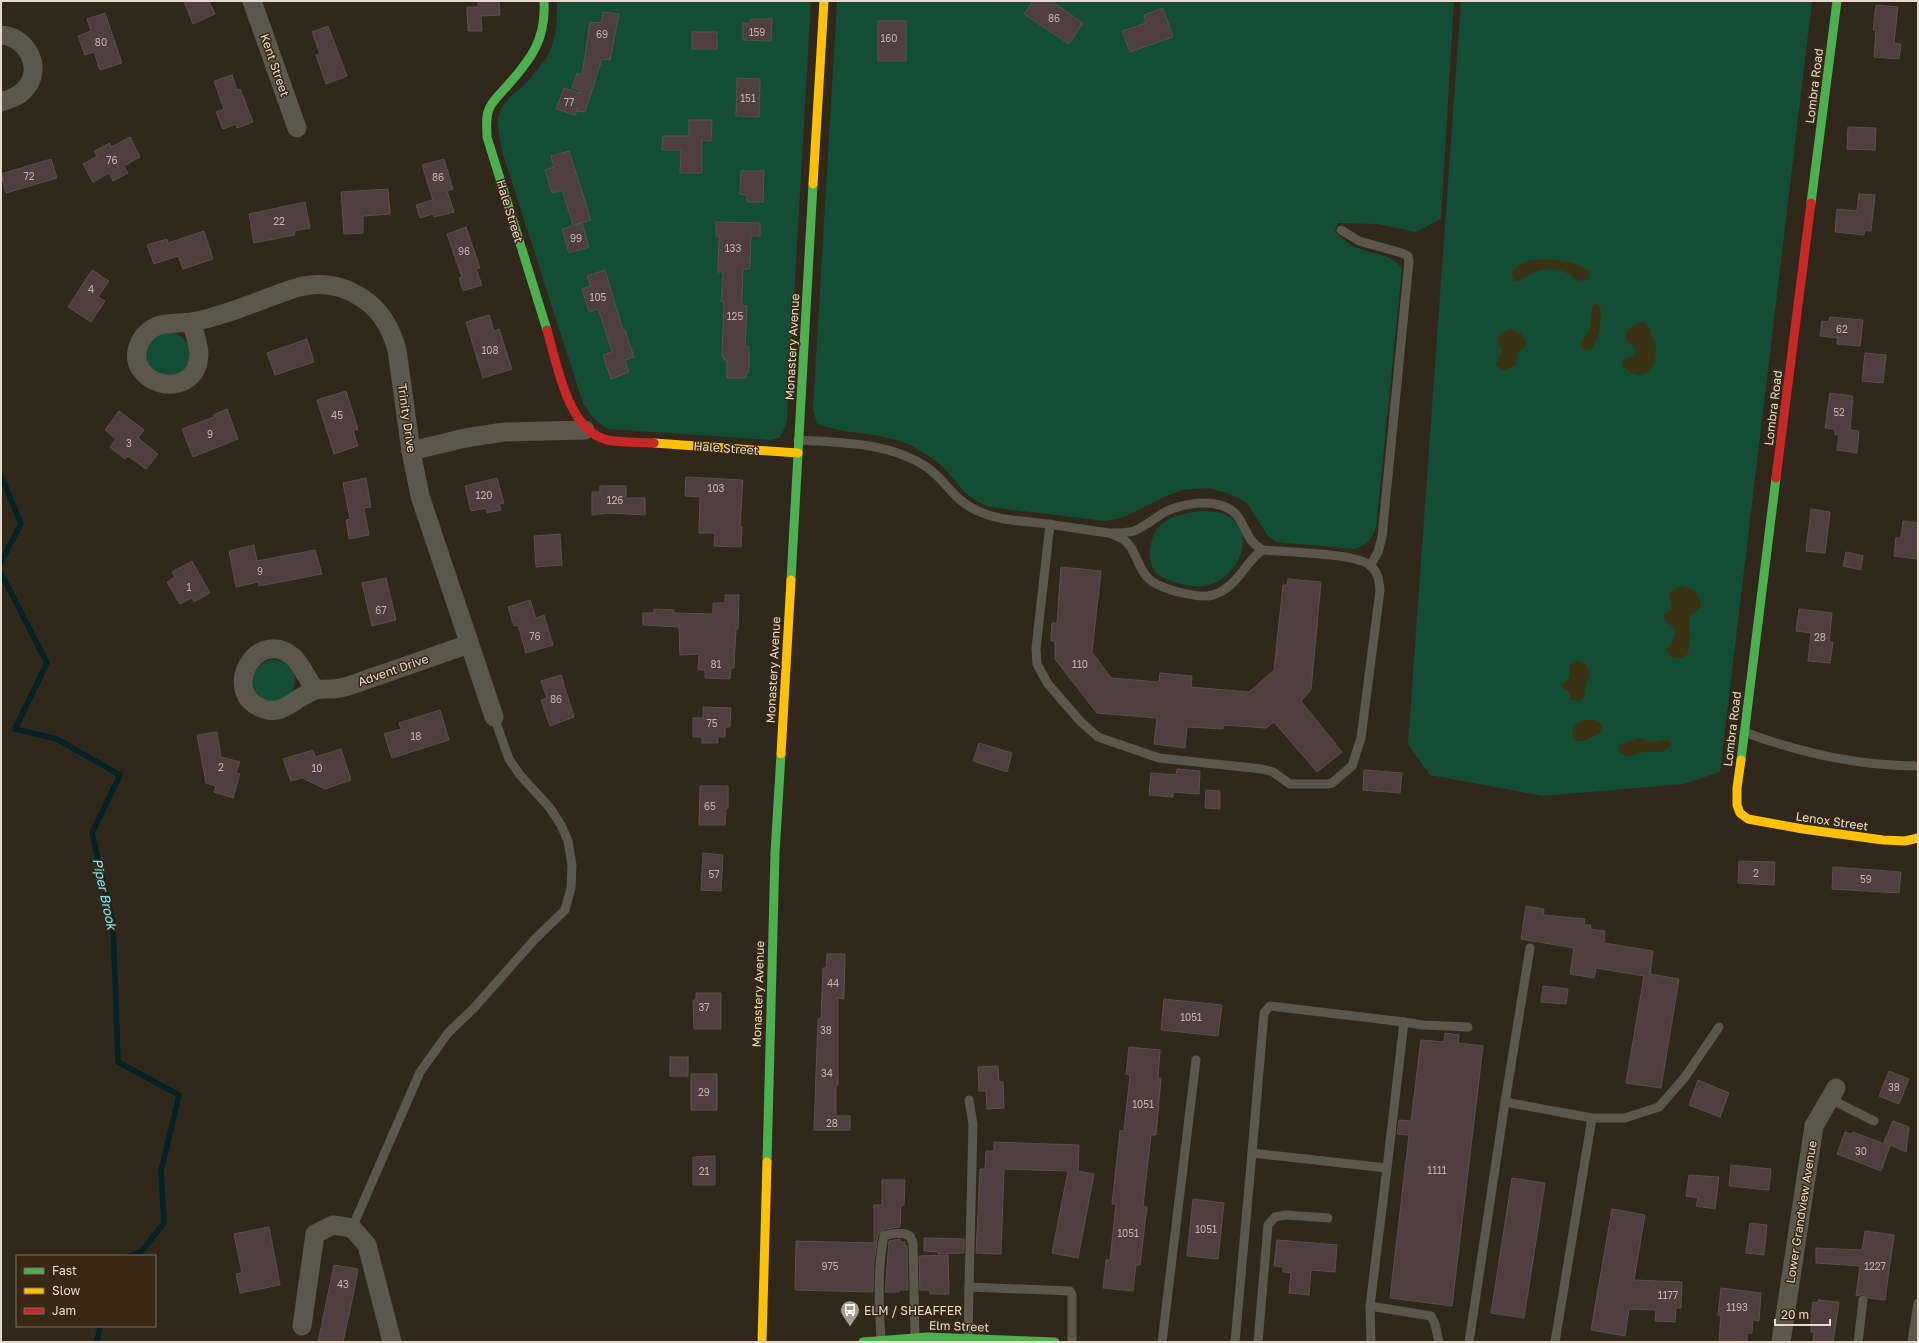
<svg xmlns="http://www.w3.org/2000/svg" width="1919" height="1343" font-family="'Golos Text',sans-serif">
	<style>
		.green { fill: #144d35 }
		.sand { fill: #3b3214 }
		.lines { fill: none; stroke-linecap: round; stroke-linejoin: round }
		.stream { stroke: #042125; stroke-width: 5.5 }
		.building { fill: #503f40; stroke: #5a504d }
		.lane { stroke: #5c574c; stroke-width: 9 }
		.street { stroke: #5c574c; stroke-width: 19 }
		.fast { stroke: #4caf50; stroke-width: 9 }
		.slow { stroke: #ffc107; stroke-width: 9 }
		.jam { stroke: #c62828; stroke-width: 9 }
		.labels { text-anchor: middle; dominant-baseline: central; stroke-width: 3; stroke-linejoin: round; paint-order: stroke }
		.number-label { font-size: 10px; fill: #c0b3aa }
		.street-label { font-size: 12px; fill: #e5dacd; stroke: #392914 }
		.poi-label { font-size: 12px; fill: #e5dacd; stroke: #392914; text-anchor: start }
		.water-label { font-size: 13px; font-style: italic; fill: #77e9fe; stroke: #392914 }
	</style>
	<rect width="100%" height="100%" fill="#31281c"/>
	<!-- green -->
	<g class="green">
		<path d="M557,1h254l-24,419 -2,8 -6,10 -9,2 -161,-11c-13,-6 -19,-14 -26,-26l-81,-252c-2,-12 -6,-25 -3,-37 4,-14 18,-22 28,-32 7,-8 15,-17 21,-27 9,-16 9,-36 9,-54z"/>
		<path d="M837,1h617l-13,218 -25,13 -39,-8 -39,-1 -3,8c7,7 14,14 23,17 15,7 34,5 44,21l-26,258c-4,13 -8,17 -21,22l-70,-6 -10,-2 -7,-5 -21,-33 -17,-9 -22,-6 -25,2 -17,6 -42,21 -19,4 -116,-14c-10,-5 -21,-10 -28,-19 -6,-6 -10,-13 -16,-19 -10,-10 -22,-17 -35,-24 -30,-13 -63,-10 -93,-21l-4,-15z"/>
		<path d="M1461,1h351l-92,771 -37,12 -140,12 -113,-21 -22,-31z"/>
		<circle cx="168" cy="354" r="22"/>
		<path d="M1200,511c8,0 17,0 24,3 40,17 10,78 -31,72 -11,-1 -28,-5 -37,-13 -11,-13 -6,-41 7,-50 10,-8 25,-10 37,-12z"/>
		<circle cx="274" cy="681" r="21"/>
	</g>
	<!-- sand -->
	<g class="sand">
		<path d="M1547,259c15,2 29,3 42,12v6l-2,3 -7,1c-5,-2 -8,-6 -13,-8 -16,-8 -34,-3 -47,8h-6l-2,-8c8,-13 21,-13 35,-14z"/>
		<path d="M1598,303c7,8 0,40 -7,47l-9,-1 -1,-7 9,-14 2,-22z"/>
		<path d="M1643,322c9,4 6,8 9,15 1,4 4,8 4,12 1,24 -17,35 -34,16l1,-5c6,-2 18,-5 11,-13 -2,-3 -6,-3 -8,-6 -1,-11 6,-17 17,-19z"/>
		<path d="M1511,329l10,5 5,7 -1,5 -8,8 -1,11 -12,6 -6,-4 -2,-3 6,-12 -5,-14 6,-6z"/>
		<path d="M1681,586c12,3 19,7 20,21l-12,10 1,20 -2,17c-8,6 -17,7 -21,-4l7,-12 2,-8c-5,-7 -23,-12 -4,-21l-3,-16z"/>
		<path d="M1575,660l11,4 4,11 -4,8 -2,15 -4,3 -9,-1 -2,-8 -6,-4 -1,-3 8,-8 -1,-11z"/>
		<path d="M1583,720h11l6,2 2,4 -2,7 -17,8h-6l-5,-5c0,-8 4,-13 11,-16z"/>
		<path d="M1640,738c4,1 9,4 14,4 6,-1 9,-4 16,0l1,3 -9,7h-18l-15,4 -8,-2 -3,-3 2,-7z"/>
	</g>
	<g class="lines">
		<!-- stream -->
		<g class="stream">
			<path d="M1,475l20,49 -20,38"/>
			<path d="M1,573l46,90 -32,66 42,10 63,36 -28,58 21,90 5,139 61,33 -18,76 3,52 -22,28 -13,5"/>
			<path d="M97,1342l3,-16"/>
		</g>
	</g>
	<!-- building -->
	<g class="building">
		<path d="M184,1h25l6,13 -22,10z"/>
		<path d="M478,1h21l1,14 -19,1 1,15h-14l-1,-24h11z"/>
		<path d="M1033,1h18l32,22 -14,21 -45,-30z"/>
		<path d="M1876,5l22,2 -4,36 7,1 -2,15 -25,-2 2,-27h-3z"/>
		<path d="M1163,8l10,29 -43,15 -8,-21 24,-8 -2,-8z"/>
		<path d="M603,12l16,2 -9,46 -8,-1 -17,53 -8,-1 1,-4 -3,8 -19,-6 8,-21 16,5v-3l-8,-2 5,-15 5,2 8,-53 11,1z"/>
		<path d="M105,13l17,50 -22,7 -6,-18 -9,3 -7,-19 13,-5 -4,-12z"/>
		<path d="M751,19h21l-1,22 -28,-1v-17l7,1z"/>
		<rect x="878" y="21" width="28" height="40"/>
		<path d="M328,26l19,50 -21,8 -10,-29 4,-1 -8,-22z"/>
		<rect x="692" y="32" width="25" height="17"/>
		<path d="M232,75l5,15 3,-1 13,33 -16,6 -1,-4 -13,5 -7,-17 8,-3 -10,-28z"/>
		<path d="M737,78l23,1 -1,38 -23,-1z"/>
		<path d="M689,120h23l-1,21 -9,-1v33h-22l1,-23h-19l1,-14h26z"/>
		<path d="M1848,127l28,1 -1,22 -28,-1z"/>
		<path d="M130,137l10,20 -16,9 4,7 -15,8 -4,-8 -16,9 -10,-18 14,-8 -3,-5 16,-8 1,4z"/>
		<path d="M569,151l22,69 -18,5 -11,-35 -10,3 -7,-23 9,-3 -3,-11z"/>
		<path d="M51,159l6,19 -51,15 -5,-19z"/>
		<path d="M444,159l9,30 -6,2 7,21 -20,5 -1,-3 -13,4 -4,-13 17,-5 -11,-35z"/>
		<path d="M741,171h23l-1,31h-16v-7l-7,-1z"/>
		<path d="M388,189l2,25 -27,2v17l-19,1 -3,-42z"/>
		<path d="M1859,194l16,1 -4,36 -6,-1 -1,5 -29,-3 2,-23 20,2z"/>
		<path d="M305,202l5,26 -16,3 1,4 -41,8 -5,-29z"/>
		<path d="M716,222l44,1v13h-9l-1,33h-7l-1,36 5,1 -2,41h4v25h-3v6h-19v-18h-3v-3h-2l2,-55h-3l2,-30h-5l1,-36h-3z"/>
		<path d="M582,223l7,24 -20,6 -7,-24z"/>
		<path d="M466,227l14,41 -4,1 6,16 -19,6 -4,-13 3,-1 -15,-43z"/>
		<path d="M204,231l9,28 -30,10 -5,-13 -24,8 -7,-19 20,-6 1,4z"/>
		<path d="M92,270l17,11 -11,16 7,4 -14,21 -23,-15z"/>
		<path d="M605,270l18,60h2l9,27 -9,3 4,12 -18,7 -8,-24 9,-3 -11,-35 -3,-8 -9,3 -7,-23 9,-3 -4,-10z"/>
		<path d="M489,315l5,16 5,-2 13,40 -29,9 -17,-56z"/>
		<path d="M1830,317l33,3 -3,26 -23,-2 1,-6 -18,-2 2,-15 7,1z"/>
		<path d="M307,339l7,23 -39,13 -8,-22z"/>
		<path d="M1865,353l21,2 -3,28 -21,-2z"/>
		<path d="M346,391l12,38 -5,2 5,15 -24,8 -17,-54z"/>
		<path d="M1830,393l23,3 -3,34 9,1 -2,22 -20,-3 2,-15h-4v-6l-10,-1z"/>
		<path d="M227,409l11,30 -45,18 -11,-28 32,-12 -1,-2z"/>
		<path d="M119,411l25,19 -6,8 20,16 -12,15 -18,-13 -3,3 -15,-12 6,-8 -11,-9z"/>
		<path d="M686,477l57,3 -3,47h2l-1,20 -27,-1 1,-13h-16l1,-36 -15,-1z"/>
		<path d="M366,478l5,29 -7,1 5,27 -20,4 -3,-19 4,-1 -7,-36z"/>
		<path d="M497,478l7,25 -5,1 2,6 -14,3 -1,-5 -15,3 -6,-25z"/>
		<path d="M600,486h26v12h19v17l-38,-2 -15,2v-23h8z"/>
		<path d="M1811,509l19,3 -5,41 -19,-2z"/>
		<path d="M1903,521l15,2v36l-24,-3 2,-18h5z"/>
		<path d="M560,534l2,31 -26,2 -2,-31z"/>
		<path d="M254,545l3,16 58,-11 7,24 -63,12 -1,-4 -22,5 -7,-36z"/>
		<path d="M1846,552l17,4 -2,14 -18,-4z"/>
		<path d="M192,561l18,32 -16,9 -2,-4 -12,6 -13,-22 8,-5 -3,-5z"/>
		<path d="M1061,567l40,4 -9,81 19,26 48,4 1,-9 32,3 -1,11 58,5 25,-22 9,-85h4l1,-6 33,3 -10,108 -10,11 41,51 -25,20 -43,-50 -8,6 -43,-3v4l-36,-2 -2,21 -31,-4 3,-26 -60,-5 -42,-54v-18h-4l1,-18h5z"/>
		<path d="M386,578l10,42 -24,6 -10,-43z"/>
		<path d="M725,595h14l-1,34h-2l-2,39h-3l-1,11 -25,-1v-8h-7l1,-16 -19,1 -1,-28 -36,-2v-12h11v-4l20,1v3l39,1v-11h12z"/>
		<path d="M530,600l6,18 8,-3 9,30 -27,8 -8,-28 -4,1 -6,-19z"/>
		<path d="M1799,609l33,4 -3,29h4l-3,21 -22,-2 3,-28 -15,-2z"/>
		<path d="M561,675l13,42 -24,9 -9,-26 6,-2 -6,-17z"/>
		<path d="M703,707l28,1 -1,19h-5v10h-7v6h-16v-6h-9v-19h10z"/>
		<path d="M440,710l9,30 -57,18 -8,-24 17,-5 -2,-6z"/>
		<path d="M217,732l4,25 19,5 -4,11 4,1 -7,24 -19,-6 2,-6 -10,-3 -9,-48z"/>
		<path d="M979,743l33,10 -5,19 -34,-11z"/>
		<path d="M341,749l10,31 -26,9 -23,-11 -11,3 -8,-22 30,-9 2,7z"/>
		<path d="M1177,769l23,2 -1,23 -26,-2v5l-24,-2 2,-22 25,2z"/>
		<path d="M1364,770l38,3 -2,20 -37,-3z"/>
		<path d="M700,786h28v22h-2l-1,17h-26z"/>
		<path d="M1206,790l14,1v18l-15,-1z"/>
		<path d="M703,853l20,2 -2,36 -20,-1z"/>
		<path d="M1739,861l36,1 -1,23 -36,-2z"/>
		<path d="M1833,867l68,5 -2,21 -67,-4z"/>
		<path d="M1526,906l18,3 -1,6 42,4 -1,6h7l-1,4 15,2 -1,12 49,8 -3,23 29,5 -18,109 -35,-5 18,-107 -48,-8 -2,10 -24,-4 4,-26 -53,-9z"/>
		<path d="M827,954h18l-1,45 -6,-1v87h-2v31h14v14h-36l4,-111h3l2,-51h3z"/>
		<path d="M1543,986l25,3 -2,15 -25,-2z"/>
		<path d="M696,993h25v36h-27l-1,-29h3z"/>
		<path d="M1164,999l58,6 -4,31 -57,-6z"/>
		<path d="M1445,1033l14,2 -1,8 25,3 -31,260 -62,-8 19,-163 -12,-1 2,-14 12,1 10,-81 23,2z"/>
		<path d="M1129,1047l31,3 -2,28h3l-5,57h-5l-3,26 -5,45 4,1 -7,58h-4l-3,26 -30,-3 3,-28h4l6,-56h-4l8,-73h4l6,-56 -4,-1z"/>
		<rect x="670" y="1057" width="18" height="19"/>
		<path d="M998,1066l1,16h4l1,26 -17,1 -1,-18h-7l-1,-24z"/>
		<path d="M1889,1071l20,8 -10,25 -20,-8z"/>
		<rect x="691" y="1074" width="26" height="36"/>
		<path d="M1698,1080l31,13 -9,24 -31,-12z"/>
		<path d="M1893,1121l16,6 -3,25 -22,-10z"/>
		<path d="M1845,1132l6,2 2,-2 37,14 -9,25 -44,-17z"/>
		<path d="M994,1142l85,3 -1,26 16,3 -16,84 -26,-5 16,-82 -64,-2 -3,85 -25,-1 4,-84h5l1,-18h8z"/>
		<path d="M715,1156v29h-22v-28z"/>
		<path d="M1731,1165l40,4 -2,21 -40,-4z"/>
		<path d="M1689,1175l30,2 -4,32 -19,-3 2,-8 -12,-2z"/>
		<path d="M1512,1178l33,5 -21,135 -33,-5z"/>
		<path d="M882,1180h23l-1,25h-3l-1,22 -15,2 -7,6 -4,26 -1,31 -78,-2 1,-49 78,2v-38h8z"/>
		<path d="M1193,1199l31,4 -6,56 -31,-3z"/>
		<path d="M1612,1209l33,6 -11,65 48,2 -1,26h-5l-1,14 -20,-1 1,-11 -27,-1 -4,27 -34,-6z"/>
		<path d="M1750,1223l17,2 -3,30 -18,-2z"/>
		<path d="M269,1227l11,58 -40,8 -4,-19 6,-1 -8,-39z"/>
		<path d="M1865,1231l29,4 -9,65 -17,-2 -4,-4 -8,2 4,-30 -44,-3v-15l46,2z"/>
		<path d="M924,1238l40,1v14l-26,1v-2l-14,-1z"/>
		<path d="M900,1239v3h5v4h2l1,44h-9v2h-14l4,-51z"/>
		<path d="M1277,1240l60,5 -2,27 -24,-2 -2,25 -20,-2 2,-20 -8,-1v-5l-9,-1z"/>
		<path d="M948,1255l1,39h-19l-1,-4h-9l-1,-34z"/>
		<path d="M334,1265l24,4 -5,27 -10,46h-25z"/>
		<path d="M1721,1288l40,5 -2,28 -6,-1 -1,13h-5v9l-28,-2 2,-25h-3z"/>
		<path d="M1818,1300l21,2 -6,40h-20l1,-10h-3v-14l2,-16 5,1z"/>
	</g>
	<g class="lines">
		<!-- lane -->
		<g class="lane">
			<path d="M1341,230l18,11 43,12 6,3 1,5 -27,276 -4,15 -8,14"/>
			<path d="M798,440c43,3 90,2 127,26 21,13 27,34 53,45 19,9 41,10 62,12 23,3 46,7 69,10 9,0 17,0 25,-2 10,-4 20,-12 29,-18 17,-9 41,-13 60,-7 24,8 18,33 40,44 -16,9 -21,29 -38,39 -5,4 -11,6 -17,7 -14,1 -50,-7 -60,-18 -11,-11 -12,-30 -25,-39 -4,-2 -9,-4 -14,-6"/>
			<path d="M1050,524l-14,124 1,16 11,20 33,38 17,15 61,21 103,11 11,3 17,12h37l5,-1 20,-17 9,-28 19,-148c-1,-10 -2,-18 -10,-25 -16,-12 -84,-13 -107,-15"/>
			<path d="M1744,732c57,21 114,34 174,34"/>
			<path d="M1830,1099l44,22"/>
			<path d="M969,1100l4,24 -4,163"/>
			<path d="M1505,1102l25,-154"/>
			<path d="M1592,1118h33l34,-11 26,-30 34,-50"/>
			<path d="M1252,1153l12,-140 6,-7 134,16"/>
			<path d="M1387,1168l17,-146 19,3 45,2"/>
			<path d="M352,1228l68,-156 28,-39 26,-25 61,-69 30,-29 6,-22 1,-23 -4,-24 -7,-16 -11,-17 -30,-33 -11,-16 -15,-42"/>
			<path d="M1370,1306l61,10 4,8 4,18"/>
			<path d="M881,1339c-2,-33 -4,-69 3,-103 7,-3 19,-4 26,0l3,7 2,95"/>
			<path d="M968,1339l1,-52 101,4 2,4v47"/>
			<path d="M1162,1342l34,-282"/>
			<path d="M1235,1342l17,-189 135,15 -17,138 1,36"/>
			<path d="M1258,1342l10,-117 7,-8 11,-2 42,3"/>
			<path d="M1469,1342l36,-240 87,16 -37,224"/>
			<path d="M1858,1342l5,-42"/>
			<path d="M1912,1342l6,-39"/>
		</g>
		<!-- street -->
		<g class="street">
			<path d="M252,1l45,127"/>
			<path d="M1,35c26,1 43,34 24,54 -6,8 -15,10 -24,13"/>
			<path d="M192,322c27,-5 54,-16 81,-26 12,-4 24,-10 37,-11 19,-2 37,3 52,13 19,12 29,30 35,52l14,101 9,45 74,221"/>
			<path d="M192,322c2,11 7,23 7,33 -3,50 -79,29 -59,-13 4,-8 12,-15 21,-17 9,-2 21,-2 31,-3z"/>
			<path d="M411,451l54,-13 39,-6 81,-2"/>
			<path d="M316,690c-9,-10 -14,-26 -24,-34 -38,-29 -72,39 -28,53 21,7 33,-14 52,-19 7,-2 16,0 24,-2 15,-3 29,-10 43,-14 29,-10 57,-20 86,-30"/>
			<path d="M302,1326l13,-92 18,-9 19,3 15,17 25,97"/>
			<path d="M1781,1342l33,-216 22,-38"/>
		</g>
		<!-- fast -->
		<g class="fast">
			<path d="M544,1c2,38 -12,57 -36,84 -6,7 -14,14 -18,22 -5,9 -3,20 -3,30l60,193"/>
			<path d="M1811,203l26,-202"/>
			<path d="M791,580l22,-396"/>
			<path d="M1741,760l35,-282"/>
			<path d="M767,1162l8,-309 6,-99"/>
			<path d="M863,1342l64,-5 128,5"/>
		</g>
		<!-- slow -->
		<g class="slow">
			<path d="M813,184l11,-183"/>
			<path d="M654,443l144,10"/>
			<path d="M781,754l10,-174"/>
			<path d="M1741,760l-4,28v17l3,8 8,6 55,10 80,11 22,1 13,-3"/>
			<path d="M762,1342l5,-180"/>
		</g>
		<!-- jam -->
		<g class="jam">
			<path d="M547,330c10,34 21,102 61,110 15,3 31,2 46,3"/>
			<path d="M1776,478l35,-275"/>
		</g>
	</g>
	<!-- icons -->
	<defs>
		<symbol id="bus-pin" viewBox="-11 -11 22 30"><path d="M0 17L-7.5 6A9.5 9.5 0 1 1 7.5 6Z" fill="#a69c8f" stroke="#392914"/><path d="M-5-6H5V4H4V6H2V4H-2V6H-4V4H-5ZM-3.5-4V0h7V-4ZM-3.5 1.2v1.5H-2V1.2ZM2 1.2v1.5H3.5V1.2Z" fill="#fff"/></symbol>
	</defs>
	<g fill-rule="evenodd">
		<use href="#bus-pin" x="839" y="1299" width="22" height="30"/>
	</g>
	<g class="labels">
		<!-- number labels -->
		<g class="number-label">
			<text x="1054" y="18">86</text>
			<text x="757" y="32">159</text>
			<text x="602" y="34">69</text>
			<text x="889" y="38">160</text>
			<text x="101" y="42">80</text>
			<text x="748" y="98">151</text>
			<text x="569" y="102">77</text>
			<text x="112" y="160">76</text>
			<text x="29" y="176">72</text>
			<text x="438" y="177">86</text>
			<text x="279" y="221">22</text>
			<text x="576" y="238">99</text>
			<text x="733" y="248">133</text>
			<text x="464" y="251">96</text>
			<text x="91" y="289">4</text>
			<text x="598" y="297">105</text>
			<text x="735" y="316">125</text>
			<text x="1842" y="329">62</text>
			<text x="490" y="350">108</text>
			<text x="1839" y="412">52</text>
			<text x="337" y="415">45</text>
			<text x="210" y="434">9</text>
			<text x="129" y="443">3</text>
			<text x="716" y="488">103</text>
			<text x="484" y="495">120</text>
			<text x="615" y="500">126</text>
			<text x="260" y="571">9</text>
			<text x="189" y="587">1</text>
			<text x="381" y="610">67</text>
			<text x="535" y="636">76</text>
			<text x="1820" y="637">28</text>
			<text x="716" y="664">81</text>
			<text x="1080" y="664">110</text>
			<text x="556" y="699">86</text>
			<text x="712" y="723">75</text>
			<text x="416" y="736">18</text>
			<text x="221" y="767">2</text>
			<text x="317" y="768">10</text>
			<text x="710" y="806">65</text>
			<text x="1756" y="873">2</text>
			<text x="714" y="874">57</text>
			<text x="1866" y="879">59</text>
			<text x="833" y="983">44</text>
			<text x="704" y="1007">37</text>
			<text x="1191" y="1017">1051</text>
			<text x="826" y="1030">38</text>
			<text x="827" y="1073">34</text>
			<text x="1894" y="1087">38</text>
			<text x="704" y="1092">29</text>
			<text x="1143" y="1104">1051</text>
			<text x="832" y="1123">28</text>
			<text x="1861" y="1151">30</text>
			<text x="1437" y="1170">1111</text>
			<text x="704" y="1171">21</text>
			<text x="1206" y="1229">1051</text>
			<text x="1128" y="1233">1051</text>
			<text x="830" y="1266">975</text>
			<text x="1875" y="1266">1227</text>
			<text x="343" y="1284">43</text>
			<text x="1668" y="1295">1177</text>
			<text x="1737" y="1307">1193</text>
		</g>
		<!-- street labels -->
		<g class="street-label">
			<text transform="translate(275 65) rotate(71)">Kent Street</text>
			<text transform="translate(1814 86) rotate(-83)">Lombra Road</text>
			<text transform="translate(510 211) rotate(73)">Hale Street</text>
			<text transform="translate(792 347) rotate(-87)">Monastery Avenue</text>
			<text transform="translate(1773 408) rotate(-83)">Lombra Road</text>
			<text transform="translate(407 418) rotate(82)">Trinity Drive</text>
			<text transform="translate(726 448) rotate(4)">Hale Street</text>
			<text transform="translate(393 670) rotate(-19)">Advent Drive</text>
			<text transform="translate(773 670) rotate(-87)">Monastery Avenue</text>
			<text transform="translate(1732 729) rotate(-83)">Lombra Road</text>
			<text transform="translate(1832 821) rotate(8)">Lenox Street</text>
			<text transform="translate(758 994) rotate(-88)">Monastery Avenue</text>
			<text transform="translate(1801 1212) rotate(-81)">Lower Grandview Avenue</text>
			<text transform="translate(959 1326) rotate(2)">Elm Street</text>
		</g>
		<!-- poi labels -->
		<g class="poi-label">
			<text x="864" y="1310">ELM / SHEAFFER</text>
		</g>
		<!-- water labels -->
		<g class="water-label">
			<text transform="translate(105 894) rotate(78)">Piper Brook</text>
		</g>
	</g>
	<!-- border -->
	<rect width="1919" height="1343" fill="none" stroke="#e5dacd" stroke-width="4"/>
	<!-- legend -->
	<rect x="16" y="1255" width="140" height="72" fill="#392914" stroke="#7e705e"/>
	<rect x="24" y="1268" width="20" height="6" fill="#4caf50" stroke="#7e705e"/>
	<text x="52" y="1275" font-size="12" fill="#e5dacd">Fast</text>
	<rect x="24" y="1288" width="20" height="6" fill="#ffc107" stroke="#7e705e"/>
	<text x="52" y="1295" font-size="12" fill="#e5dacd">Slow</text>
	<rect x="24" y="1308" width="20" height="6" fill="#c62828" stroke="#7e705e"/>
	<text x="52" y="1315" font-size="12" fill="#e5dacd">Jam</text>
	<!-- scale -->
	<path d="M1775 1319v6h55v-6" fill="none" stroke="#e5dacd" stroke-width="2"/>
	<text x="1781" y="1319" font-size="12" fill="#e5dacd" stroke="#392914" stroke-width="3" paint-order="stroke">20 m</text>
</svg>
